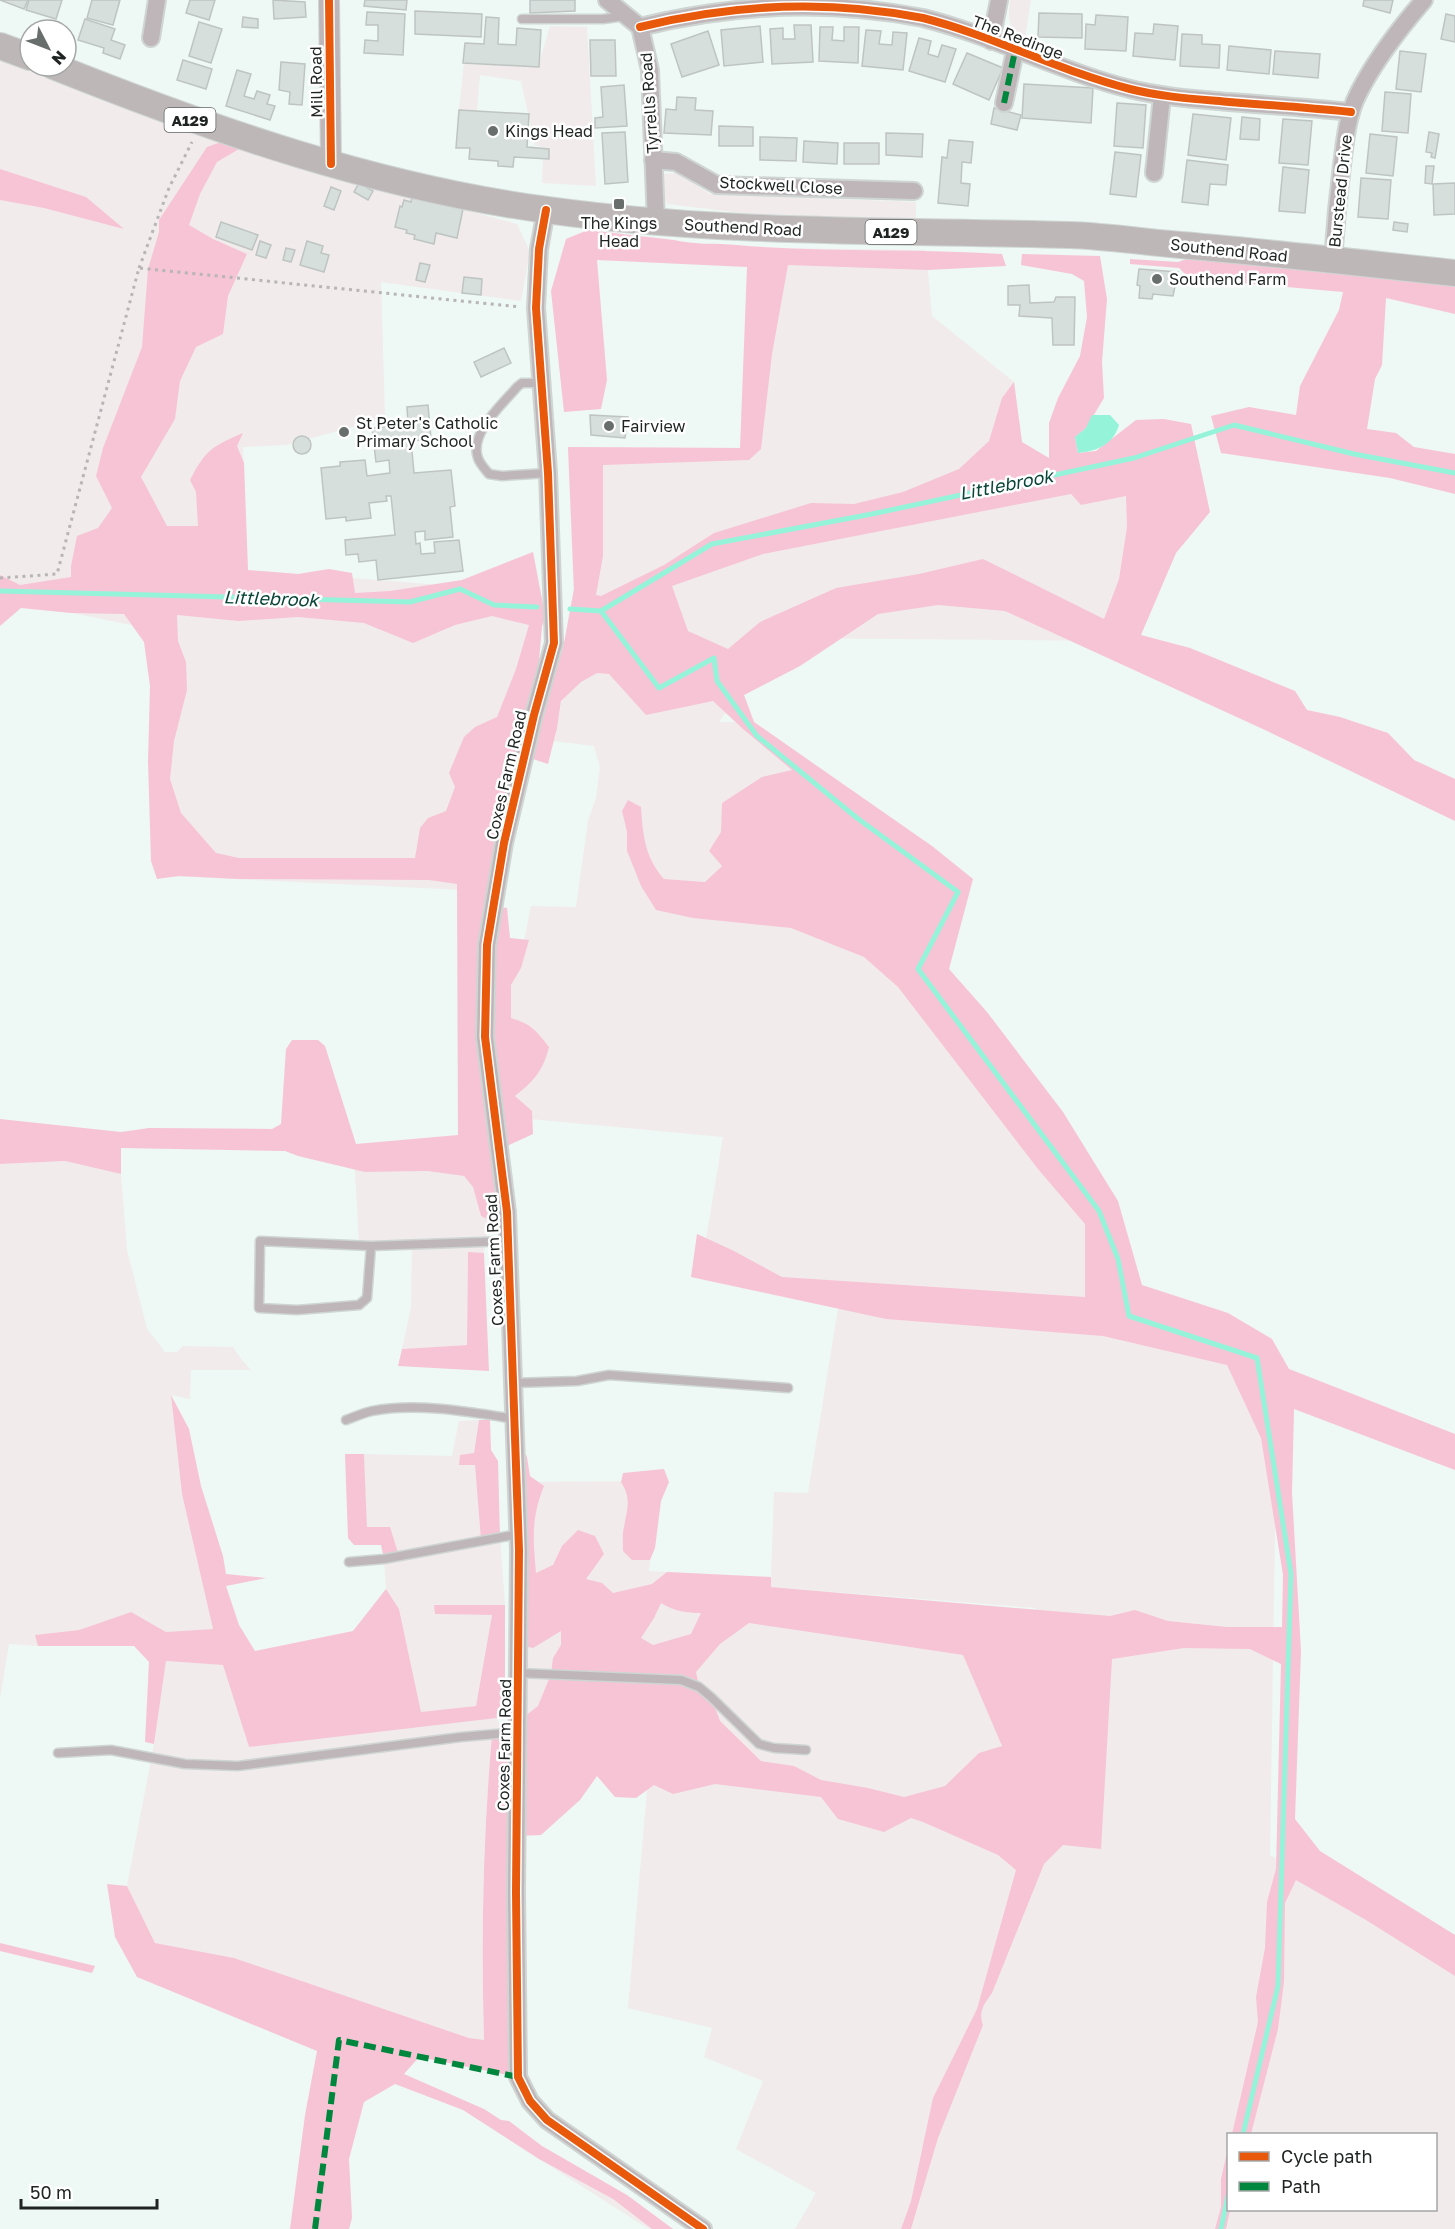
<svg xmlns="http://www.w3.org/2000/svg" width="1455" height="2229" font-family="'Golos Text',sans-serif">
	<style>
		.green { fill: #f1ebec; fill-rule: evenodd }
		.forest { fill: #f7c4d5; fill-rule: evenodd }
		.water { fill: #94f3d9 }
		.lines { fill: none; stroke-linecap: round; stroke-linejoin: round }
		.stream { stroke: #94f3d9; stroke-width: 5 }
		.building { fill: #d7dfdc; stroke: #bec4c2; stroke-width: 1.5 }
		.service-casing { stroke: #ced5d3; stroke-width: 11 }
		.minor-casing { stroke: #ced5d3; stroke-width: 20 }
		.tertiary-casing { stroke: #ced5d3; stroke-width: 22 }
		.primary-casing { stroke: #ced5d3; stroke-width: 28 }
		.path { stroke: #b8b5b6; stroke-width: 3; stroke-dasharray: 3 4.5; stroke-linecap: butt }
		.service { stroke: #beb6b8; stroke-width: 8 }
		.minor { stroke: #beb6b8; stroke-width: 16 }
		.tertiary { stroke: #beb6b8; stroke-width: 20 }
		.primary { stroke: #bdb7b8; stroke-width: 26 }
		.quiet { stroke: #00873e; stroke-width: 6; stroke-dasharray: 12 6; stroke-linecap: butt }
		.cycleway-casing { stroke: #fff; stroke-width: 11 }
		.cycleway { stroke: #e8590c; stroke-width: 8 }
		.poi-dot { fill: #676e6c; stroke: #fff; stroke-width: 2 }
		.labels { text-anchor: middle; dominant-baseline: central; stroke-width: 5; stroke-linejoin: round; paint-order: stroke }
		.shield { fill: #fff; stroke: #626665; stroke-width: 1.5 }
		.shield-label { font-size: 15px; font-weight: bold; fill: #1f2423 }
		.street-label { font-size: 16px; fill: #1f2423; stroke: #fff }
		.poi-label { font-size: 16px; fill: #1f2423; stroke: #fff; text-anchor: start }
		.water-label { font-size: 18px; font-style: italic; fill: #094538; stroke: #fff }
	</style>
	<rect width="100%" height="100%" fill="#eef8f4"/>
	<!-- green -->
	<g class="green">
		<path d="M1010,0h21l-6,38c-18,-11 -17,-19 -15,-38z"/>
		<path d="M550,26l37,1 9,159 -54,-3 1,-25h6v-9l-14,-4 -14,-64 -41,-6 -3,36 -18,-1 5,-46 74,3z"/>
		<path d="M0,55l111,45 128,49 278,75 13,28 -9,49 -140,-19 4,136 -99,27 -43,2 5,123 286,22 11,23 -80,275 -296,-14 -14,-246 -155,-32z"/>
		<path d="M678,173l32,21 206,8v17l-158,-4 -91,-11 -6,-18 2,-12z"/>
		<path d="M762,248l164,2 6,66 82,66 8,61 50,28 82,-20 -31,190 -346,-3 -58,84h35l211,160 -31,85 100,125 107,229 80,18 56,63 -7,453 185,109v265h-544l19,-64 -8,-18 -11,54 -10,28h-106l21,-36 -80,-44 27,-68 -59,-24 8,-29 -84,-20 21,-240 -131,-10 6,-276 135,-1 -10,90 122,6 3,-85 34,1 32,-196 -137,-40 20,-120 -214,-20 -8,-140 23,-36 7,-35 45,1 12,-86 8,-23 4,-31 -6,-21 -40,-5 21,-111 -7,-183 184,1zM722,804l135,112 -216,-30 -14,-35v-19l-5,-21 19,-4c2,29 4,50 23,72l41,3 17,-16 -13,-15 13,-19zM772,1587l264,21 27,237 -61,-99 -39,-91 -190,-28zM1228,2134h208v76h-208z"/>
		<path d="M65,1161l56,13 6,76 20,79 18,23h12l6,-6 50,1 8,12 10,11h-60l-1,29 -19,-4 11,99 31,135 -47,3 -36,-20 -51,18 -43,5 2,11 -29,-2 -9,54v-534z"/>
		<path d="M355,1169l10,3 62,-1 37,5 9,11 8,29 13,7 -7,8 -3,22h-16l-1,92 -65,4 9,-41 1,-63h-53z"/>
		<path d="M479,1420l-5,33 -14,12h15l6,75 19,-3 5,68h-71l2,9 56,1 -16,91 -55,7 -22,-104 -13,-20 -2,-30 14,-3 -31,-29 -3,-73 88,2 7,-35z"/>
		<path d="M166,1661l58,4 25,82 248,-29 6,16 -11,1c-9,101 -11,203 -8,305l-15,-2 -235,-80 -79,-15 -28,-57 27,-142z"/>
		<path d="M539,2159l74,40 39,30h-3z"/>
	</g>
	<!-- forest -->
	<g class="forest">
		<path d="M232,138l7,11 -22,13 -17,32 -11,31 24,14 34,15 -19,42 -5,38 -27,13 -16,34 -5,38 -34,58 26,49h31l-2,-34 -6,-12c16,-31 23,-34 53,-47l-6,13 7,17 4,107 50,4 31,-5 23,4 3,20 35,-2 72,-11 71,-28 12,63 -3,12 -8,88 -40,191 13,2 3,30 19,2 -8,28 -10,17v33c20,6 25,12 38,29 -6,24 -15,34 -34,49l17,15 1,23 -35,16 -4,73 -13,-7 -8,-29 -9,-11 -37,-5 -62,1 -67,-16 -13,-5 -164,-3v26l-56,-13 -65,3v-45l121,13 28,-4 123,1 9,-5 5,-75 6,-9h26l7,6 31,98 102,-9 -1,-251 -28,-4 -190,-1 -60,-3 -22,3 -6,-18 -3,-100 2,-75 -6,-44 -20,-28 -53,-1 -50,-5 -21,18v-51l20,10 51,-8v-11l6,-30 21,-8 14,-20 -16,-32 7,-28 39,-101 6,-78 11,-37v-12l48,-73zM177,615l62,6 59,-4 66,6 49,20 42,-18 37,-9 37,9 -13,44 -19,48 -22,10 -11,10 -15,36 6,14 -9,24 -18,7 -8,10 -5,30h-176l-23,-5 -35,-40 -11,-34 4,-38 13,-51 -1,-28 -8,-21z"/>
		<path d="M0,169l86,28 38,32 -80,-21 -44,-8z"/>
		<path d="M588,230l86,10c20,5 43,3 63,5 88,8 177,3 265,9l4,12 -78,4 -140,-5 -16,89 -11,95 -12,11 -146,5v91l-7,39 5,1 63,-31 50,-32 97,-30 43,1 49,-12 56,-23 30,-28 13,-43 12,-16 8,60 27,16v-35l9,-25 22,-42 7,-39 -3,-36 -12,-7 -51,-9 1,-11 78,2 7,43 -5,63 2,36 -18,30 -11,9 3,16 18,-2 40,-31 28,-1 27,5 19,88 -34,41 -35,82 49,13 105,43 12,19 33,7 48,16 26,27 41,19v42l-190,-91 -260,-119 -67,-6 -60,9 -78,52 -56,29 10,27 178,124 41,33 -24,90 38,43 76,100 55,89 24,84 86,28 44,26 17,30 166,65v36l-161,-61 -2,84 9,158 -6,168 25,32 135,84v41l-89,-56 -70,-40 -11,23 -1,79 -6,47 -27,105h-19l26,-112 -2,-25 9,-49 2,-46 9,-33 5,-205 -31,-15 -66,-1 -72,11 -11,190 -38,-4 -19,19 -52,129c-8,11 -14,19 -9,32l-45,113 -27,91h-10l10,-28 22,-103 44,-89 39,-139 -18,-15 -75,-33 -12,-4 -27,14 -46,-13 -17,-22 -106,-13 -42,10 -19,-9 -18,13 -21,-1 -18,-21 -17,24 -39,35 -24,1 1,241 -99,-20 -15,17 80,35 17,11 8,1 33,25 85,49 46,34h-21l-39,-30 -74,-40 -76,-49 -68,-26 -31,18 -15,57 3,59 -3,11h-59l15,-114 12,-64 -180,-74 -22,-40 -8,-53 20,2 28,57 79,15 235,80 15,2c-3,-102 -1,-204 8,-305l11,-1 14,35 8,-53 13,-10 13,-32 2,-16 8,-13v-14l-28,17 -14,-3 3,-197 5,9 3,19 14,10c-13,32 -11,53 -8,87l17,-8 9,-19 16,-16 17,6 9,18 -18,25 16,4 11,10 39,-9 15,-12 104,5v10l339,29 25,-6 33,11 59,6h55l1,-52 -22,-137 -34,-73 -124,-29 -217,-17 -195,-42 6,-43 35,16 50,27 303,20v-73l-47,-55 -140,-182 -34,-30 -73,-29 -98,-10 -37,-8 -15,-24 -14,-35v-19l-5,-21 6,-11 13,7c2,29 4,50 23,72l41,3 17,-16 -13,-15 12,-19 1,-29 40,-26 30,-7 -49,-41 -30,-28 -67,14 -37,-41 -12,-1 -16,9 -20,19 -4,27 -9,36 -18,-6 33,-110 11,-59 -6,-142 172,1 7,-181 -150,-7 10,120 -6,29 -37,3 -13,-121 15,-52zM1071,494l10,11 45,-9 1,31 -8,52 -15,40 -121,-60 -64,15 -83,14 -76,34 -32,27 -40,-18 -16,-45 91,-32zM661,1603c13,8 25,10 40,10l-10,21 -38,11 -12,-7 13,-20zM749,1623l214,32 39,91 -23,7 -34,33 -41,11 -36,-9 -47,-8 -27,-14 -33,-5 -41,-40 -9,-24 -12,-10 -3,-15 24,-28z"/>
		<path d="M1192,257l263,24v33l-69,-16 -4,67 -7,14 -8,50 29,4 18,14 41,7v40l-65,-16 -169,-25 -10,-37 38,-9 47,8 4,-29 39,-76 4,-18 -136,-12 -22,-6 -6,-6 -49,-4v-5l48,3z"/>
		<path d="M468,1252l16,1 5,118 -91,-5 4,-17 65,-4z"/>
		<path d="M171,1395l18,34 12,57 22,70 3,18 40,4 -40,8 13,39 16,26 98,-20 33,-42 13,20 22,103 55,-6 16,-91 -57,-1 -1,-9h71v89l-8,24 -248,29 -26,-82 -57,-4 -12,83 -9,-2 4,-80 -15,-16h-96l-3,-11 44,-5 52,-18 35,20 47,-3 -31,-135z"/>
		<path d="M479,1420h11l1,30 7,11 2,76 -19,3 -6,-75h-16l1,-10 14,-2z"/>
		<path d="M345,1454h19l3,73h23l9,29 -15,3 -3,-14h-27l-6,-7z"/>
		<path d="M664,1469l5,13 -8,19 -6,47 -5,12h-18l-9,-9c0,-8 -1,-16 1,-24 3,-18 8,-28 -3,-45l2,-9z"/>
		<path d="M0,1943l95,23 -3,7 -92,-22z"/>
		<path d="M1228,2148l2,62 -4,19h-11l6,-22v-28z"/>
	</g>
	<!-- water -->
	<path class="water" d="M1092,415h18l9,10c-6,20 -22,26 -41,28l-3,-16 11,-9z"/>
	<g class="lines">
		<!-- stream -->
		<g class="stream">
			<path d="M0,591l410,11 50,-13 34,16 43,2"/>
			<path d="M570,609l31,2 111,-67 160,-30 262,-56 100,-33 120,29 101,19"/>
			<path d="M601,611l58,77 55,-30 3,23 40,55 100,82 101,74 -40,77 181,242 19,48 11,57 128,42 34,216 -13,412 -35,148"/>
			<path d="M1221,2229l7,-33"/>
		</g>
	</g>
	<!-- building -->
	<g class="building">
		<path d="M0,0h28l-4,9z"/>
		<path d="M29,0h33l-6,19 -30,-9z"/>
		<path d="M92,0h28l-7,25 -26,-7z"/>
		<path d="M190,0h25l-6,20 -23,-7z"/>
		<path d="M273,0l32,2 1,15 -32,2z"/>
		<path d="M365,0h42l-1,10 -42,-4z"/>
		<path d="M530,0h45v11l-45,2z"/>
		<path d="M1364,0h29l-3,13 -27,-7z"/>
		<path d="M415,11l67,3 -1,23 -66,-3z"/>
		<path d="M367,12l38,2 -2,41 -39,-2 1,-13 13,1v-16h-12z"/>
		<path d="M1039,13l43,1v24l-44,-1z"/>
		<path d="M1446,14l9,2v26l-14,-3z"/>
		<path d="M1096,15l32,2 -2,34 -41,-2 1,-25 9,1z"/>
		<path d="M243,17l15,2v9l-16,-1z"/>
		<path d="M486,17l13,1 -1,26 18,1 1,-17 24,2 -2,37 -76,-4 2,-20 19,1z"/>
		<path d="M85,19l30,10 -4,11 14,5 -5,14 -17,-6 1,-5 -26,-8z"/>
		<path d="M199,22l23,7 -11,34 -22,-7z"/>
		<path d="M1154,24l24,2 -3,34 -42,-4 2,-23 18,1z"/>
		<path d="M794,25h17l2,37 -41,2 -2,-35 13,-1v11h12z"/>
		<path d="M760,26l3,36 -39,4 -3,-36z"/>
		<path d="M820,27h13l-1,13 12,1v-14h15l-1,36 -39,-2z"/>
		<path d="M866,30l15,1 -2,13 13,1 1,-13 14,1 -4,37 -41,-4z"/>
		<path d="M708,31l11,34 -37,12 -11,-33z"/>
		<path d="M1182,34l20,1v9l18,1 -1,23 -39,-2z"/>
		<path d="M919,38l12,3 -3,13 10,3 4,-12 14,4 -11,33 -36,-11z"/>
		<path d="M590,40h25l1,36h-25z"/>
		<path d="M1229,46l42,4 -2,24 -42,-4z"/>
		<path d="M1275,51l45,3 -2,24 -45,-4z"/>
		<path d="M1400,51l26,3 -5,38 -25,-3z"/>
		<path d="M967,53l36,15 -14,32 -36,-16z"/>
		<path d="M183,60l29,9 -6,20 -29,-9z"/>
		<path d="M281,62l24,2 -3,41 -13,-1 1,-12 -11,-2z"/>
		<path d="M237,70l14,4 -7,22 10,3 3,-8 13,4 -3,9 8,2 -5,14 -44,-14z"/>
		<path d="M1024,84l69,4 -2,35 -69,-5z"/>
		<path d="M624,85l3,41 -32,2v-10l8,-1 -2,-30z"/>
		<path d="M1385,92l26,2 -3,39 -26,-2z"/>
		<path d="M677,97l19,1 -1,12 18,1 -2,24 -47,-2 2,-24 10,1z"/>
		<path d="M1117,103l29,2 -3,43 -29,-2z"/>
		<path d="M994,108l27,7 -4,15 -26,-6z"/>
		<path d="M459,110l70,4 -2,33 22,2v10l-35,-2 -1,10 -15,-1v-5l-29,-2 1,-11h-14z"/>
		<path d="M1193,114l38,4 -5,42 -38,-5z"/>
		<path d="M1242,117l18,2 -1,21 -19,-1z"/>
		<path d="M1283,119l29,2 -4,44 -29,-2z"/>
		<path d="M719,126l34,1v19h-34z"/>
		<path d="M625,132l3,50 -23,2 -3,-51z"/>
		<path d="M1429,132l10,2 -4,24 -4,-1 1,-4 -6,-1z"/>
		<path d="M886,133l37,1 -1,23 -36,-2z"/>
		<path d="M1370,134l27,3 -4,39 -27,-3z"/>
		<path d="M760,137l37,1 -1,23 -36,-1z"/>
		<path d="M949,140l24,2 -2,21 -9,-1 -1,21 9,1 -2,22 -30,-3 4,-46 5,1z"/>
		<path d="M804,141l34,2 -1,21 -34,-2z"/>
		<rect x="844" y="143" width="35" height="21"/>
		<path d="M1115,152l26,3 -5,42 -26,-3z"/>
		<path d="M1187,160l41,5 -2,20 -16,-1 -2,21 -26,-3z"/>
		<path d="M1426,166h8l-2,18 -7,-1z"/>
		<path d="M1283,167l26,3 -4,43 -26,-2z"/>
		<path d="M1361,178l30,2 -3,39 -30,-2z"/>
		<path d="M359,183l14,8 -5,9 -14,-8z"/>
		<path d="M1455,183v31l-21,1 -1,-31z"/>
		<path d="M331,187l10,4 -7,19 -10,-4z"/>
		<path d="M412,197l51,12 -6,29 -21,-5 -2,11 -20,-5 1,-4 -9,-2 1,-3 -12,-3 5,-21 2,1 2,-7 7,2z"/>
		<path d="M221,222l37,13 -6,15 -36,-13z"/>
		<path d="M1394,222l14,2 -1,8 -14,-2z"/>
		<path d="M260,241l11,4 -5,13 -10,-3z"/>
		<path d="M307,241l16,5 -2,7 8,2 -5,17 -24,-7z"/>
		<path d="M286,248l9,2 -4,12 -8,-2z"/>
		<path d="M420,263l10,2 -5,17 -9,-2z"/>
		<path d="M1139,269l39,3 -5,24 -20,-2 -1,5 -13,-1 1,-12 -3,-1z"/>
		<path d="M464,277l18,2 -1,16 -19,-2z"/>
		<path d="M1029,285l1,18 24,-1 2,-5h19l-1,48h-21l-1,-27 -33,-2 1,-11h-12v-19z"/>
		<path d="M504,348l7,15 -30,14 -7,-15z"/>
		<path d="M428,405l3,34 -20,2 3,32 37,-3 4,36 -5,1 3,30 -28,3v-9l-10,1 1,12 4,-1 1,11 14,-1 -1,-11 25,-2 4,31 -85,9 -2,-20 -17,2 -1,-8 -12,1 -1,-15 50,-5 -4,-39h-5l1,5 -18,2 2,15 -25,3v-4l-20,2 -5,-51 19,-2v-4l25,-2 2,16 23,-3 -1,-13 -13,2 -4,-34 36,-4 -1,-17z"/>
		<path d="M590,415l38,2 -3,21 -34,-3z"/>
		<circle cx="302" cy="445" r="9"/>
	</g>
	<g class="lines">
		<defs>
			<g id="service">
				<path d="M522,19h81l22,-3"/>
				<path d="M542,383h-20l-5,4c-15,18 -48,46 -39,71 2,6 7,11 11,16l13,2 46,-3"/>
				<path d="M371,1246l-111,-5 -1,67 38,2 62,-5 8,-7 4,-52 137,-5"/>
				<path d="M513,1383l64,-2 32,-6 179,13"/>
				<path d="M346,1420c8,-3 17,-7 26,-9 43,-9 99,1 143,8"/>
				<path d="M349,1562l35,-3 135,-25"/>
				<path d="M519,1673l162,7 18,7 12,10 48,47 15,4 32,2"/>
				<path d="M58,1753l53,-3 74,14 53,2 223,-29 57,-5"/>
			</g>
			<g id="minor">
				<path d="M607,0l33,27 10,43 6,153"/>
				<path d="M640,27c93,-23 190,-27 283,-9 71,18 136,53 207,71 32,8 65,10 99,13 41,3 81,6 122,10"/>
				<path d="M151,38l6,-38"/>
				<path d="M991,41l8,-41"/>
				<path d="M1004,103l11,-52"/>
				<path d="M653,160l23,2 41,23 197,6"/>
				<path d="M1154,173l8,-77"/>
				<path d="M546,210l-7,39 -3,59 12,165 6,170 -20,72 -30,128 -17,102 -2,92 22,175 12,338 -3,342 2,185 12,24 17,19 156,109"/>
				<path d="M1333,261c2,-32 5,-64 9,-96 3,-23 5,-49 16,-71 17,-34 41,-65 66,-94"/>
			</g>
			<path id="tertiary" d="M329,0l2,164"/>
			<g id="primary">
				<path d="M0,46l30,11"/>
				<path d="M53,66c160,64 323,121 494,144 174,24 348,20 523,25 33,1 66,6 100,9 95,8 190,19 285,29"/>
			</g>
		</defs>
		<!-- service casing -->
		<use href="#service" class="service-casing"/>
		<!-- minor casing -->
		<use href="#minor" class="minor-casing"/>
		<!-- tertiary casing -->
		<use href="#tertiary" class="tertiary-casing"/>
		<!-- primary casing -->
		<use href="#primary" class="primary-casing"/>
		<!-- path -->
		<g class="path">
			<path d="M139,268l30,-80 23,-46"/>
			<path d="M0,578l57,-4 82,-306 381,39"/>
		</g>
		<!-- service -->
		<use href="#service" class="service"/>
		<!-- minor -->
		<use href="#minor" class="minor"/>
		<!-- tertiary -->
		<use href="#tertiary" class="tertiary"/>
		<!-- primary -->
		<use href="#primary" class="primary"/>
		<!-- quiet -->
		<g class="quiet">
			<path d="M1004,103l11,-52"/>
			<path d="M315,2229l24,-189 179,37"/>
		</g>
		<defs>
			<g id="cycleway">
				<path d="M329,0l2,164"/>
				<path d="M640,27c93,-23 190,-27 283,-9 71,18 136,53 207,71 32,8 65,10 99,13 41,3 81,6 122,10"/>
				<path d="M546,210l-7,39 -3,59 12,165 6,170 -20,72 -30,128 -17,102 -2,92 22,175 12,338 -3,342 2,185 12,24 17,19 156,109"/>
			</g>
		</defs>
		<!-- cycleway casing -->
		<use href="#cycleway" class="cycleway-casing"/>
		<!-- cycleway -->
		<use href="#cycleway" class="cycleway"/>
	</g>
	<!-- markers -->
	<g class="poi-dot">
		<circle cx="493" cy="131" r="6"/>
		<rect x="613" y="198" width="12" height="12" rx="3"/>
		<circle cx="1157" cy="279" r="6"/>
		<circle cx="609" cy="426" r="6"/>
		<circle cx="344" cy="432" r="6"/>
	</g>
	<g class="labels">
		<!-- shield labels -->
		<g class="shield">
			<rect x="164.5" y="108" width="51" height="24" rx="4.5"/>
			<rect x="865.5" y="220" width="51" height="24" rx="4.5"/>
		</g>
		<g class="shield-label">
			<text x="190" y="120">A129</text>
			<text x="891" y="232">A129</text>
		</g>
		<!-- street labels -->
		<g class="street-label">
			<text transform="translate(1018 37) rotate(21)">The Redinge</text>
			<text transform="translate(316 82) rotate(-91)">Mill Road</text>
			<text transform="translate(649 103) rotate(-94)">Tyrrells Road</text>
			<text transform="translate(781 185) rotate(3)">Stockwell Close</text>
			<text transform="translate(1340 191) rotate(-84)">Burstead Drive</text>
			<text transform="translate(743 227) rotate(3)">Southend Road</text>
			<text transform="translate(1229 250) rotate(6)">Southend Road</text>
			<text transform="translate(506 775) rotate(-77)">Coxes Farm Road</text>
			<text transform="translate(494 1260) rotate(-93)">Coxes Farm Road</text>
			<text transform="translate(504 1745) rotate(-89)">Coxes Farm Road</text>
		</g>
		<!-- poi labels -->
		<g class="poi-label">
			<text x="505" y="131">Kings Head</text>
			<text x="619" y="223" text-anchor="middle">The Kings<tspan x="619" dy="18">Head</tspan></text>
			<text x="1169" y="279">Southend Farm</text>
			<text x="356" y="423">St Peter's Catholic<tspan x="356" dy="18">Primary School</tspan></text>
			<text x="621" y="426">Fairview</text>
		</g>
		<!-- water labels -->
		<g class="water-label">
			<text transform="translate(1006 484) rotate(-11)">Littlebrook</text>
			<text transform="translate(271 598) rotate(2)">Littlebrook</text>
		</g>
	</g>
	<!-- legend -->
	<rect x="1227" y="2133" width="210" height="78" fill="#ffffff" stroke="#a5a7a7" stroke-width="1.5"/>
	<rect x="1239" y="2152" width="30" height="9" fill="#e8590c" stroke="#a5a7a7" stroke-width="1.5"/>
	<text x="1281" y="2163" font-size="18" fill="#1f2423">Cycle path</text>
	<rect x="1239" y="2182" width="30" height="9" fill="#00873e" stroke="#a5a7a7" stroke-width="1.5"/>
	<text x="1281" y="2193" font-size="18" fill="#1f2423">Path</text>
	<!-- north arrow -->
	<g transform="translate(48 48) rotate(132)"><circle r="28" fill="#ffffff" stroke="#a5a7a7" stroke-width="1.5"/>
	<path d="M0-4.5L10 22L0 15L-10 22Z" fill="#676e6c"/>
	<text y="-9" font-size="16" font-weight="bold" text-anchor="middle" fill="#1f2423">N</text>
	</g>
	<!-- scale -->
	<path d="M21 2199v9h136v-9" fill="none" stroke="#1f2423" stroke-width="3"/>
	<text x="30" y="2199" font-size="18" fill="#1f2423" stroke="#ffffff" stroke-width="4.5" paint-order="stroke">50 m</text>
</svg>
